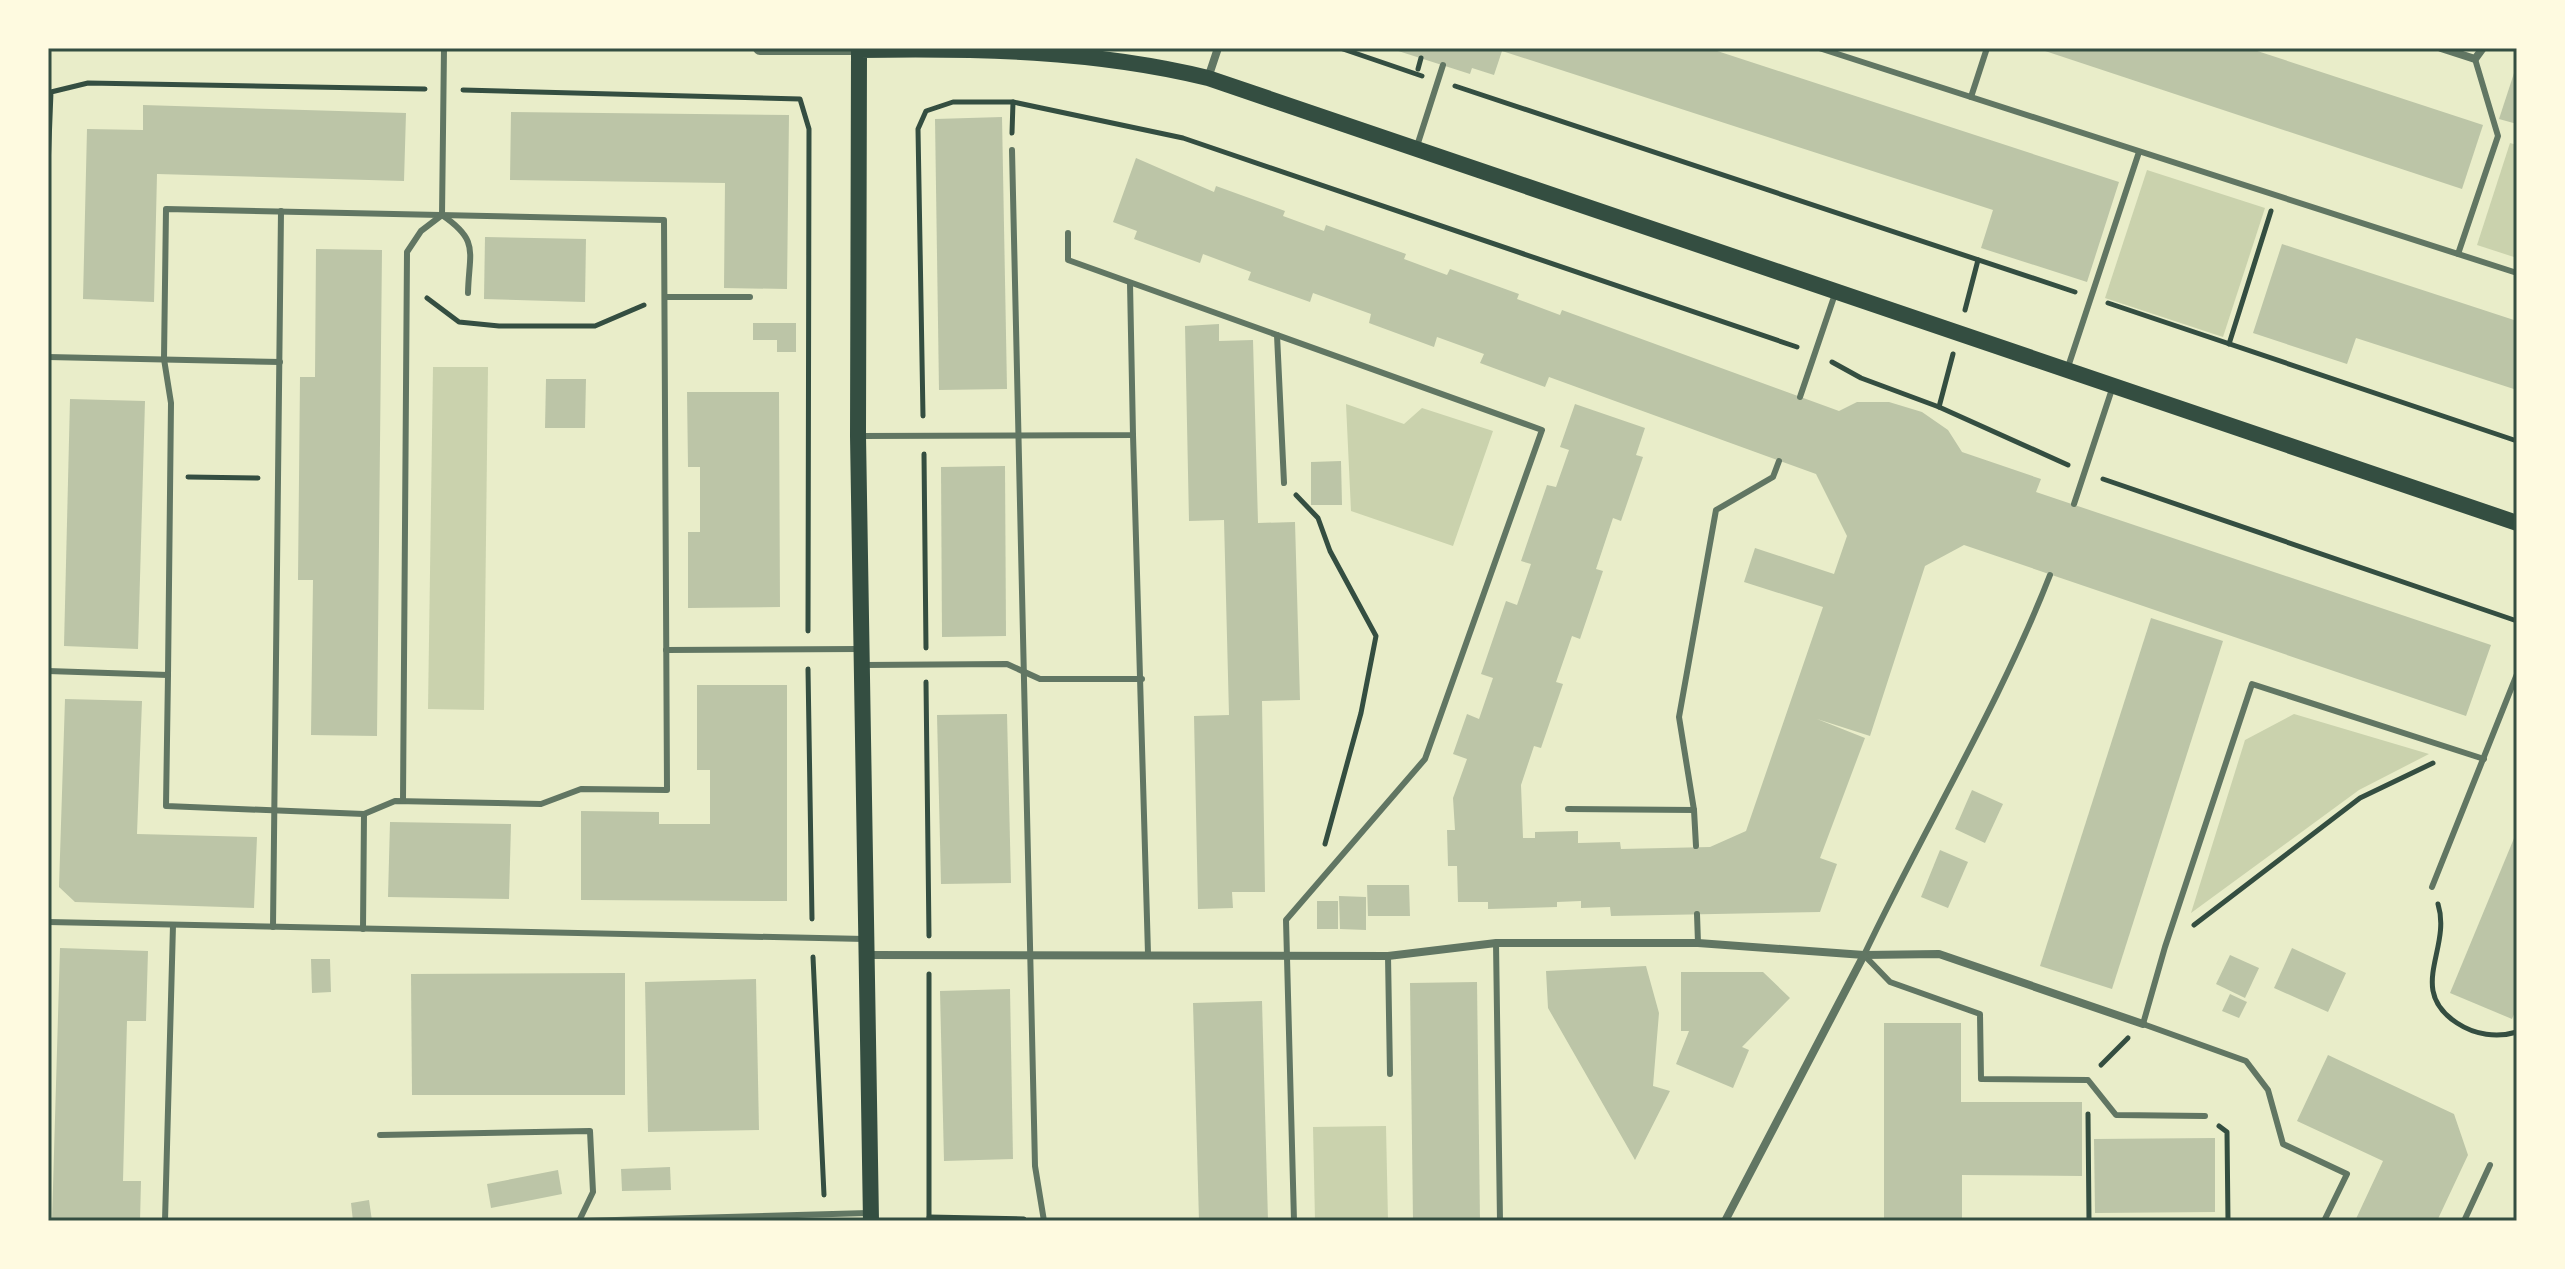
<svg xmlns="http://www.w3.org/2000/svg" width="2565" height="1269" font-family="'Exo 2',sans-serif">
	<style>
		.green { fill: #cad2ad }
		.building { fill: #bcc5a7 }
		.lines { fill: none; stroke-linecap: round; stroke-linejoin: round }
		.path { stroke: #344e41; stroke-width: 5 }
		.service { stroke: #617663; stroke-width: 6 }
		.minor { stroke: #617663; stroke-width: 8 }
		.tertiary { stroke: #617663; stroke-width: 14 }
		.secondary { stroke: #344e41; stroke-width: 16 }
		.neatline { fill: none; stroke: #344e41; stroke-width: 3 }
	</style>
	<rect width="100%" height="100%" fill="#e9edc9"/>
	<!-- green -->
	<g class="green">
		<path d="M2510,143l7,2v113l-40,-13z"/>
		<path d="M2147,170l118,38 -42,129 -118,-39z"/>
		<path d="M433,367h55l-4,343 -56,-1z"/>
		<path d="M1346,404l58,20 18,-16 71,23 -40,115 -102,-35z"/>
		<path d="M2294,714l135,40 -70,36 -168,123 54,-173z"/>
		<path d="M1386,1126l2,95h-73l-2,-94z"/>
	</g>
	<!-- building -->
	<g class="building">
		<path d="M1708,48l411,134 -32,100 -106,-34 12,-38 -491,-159 -8,24 -22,-7 -2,6 -78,-25z"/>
		<path d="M2036,48h212l235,77 -21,64z"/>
		<path d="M2516,67h1v57l-18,-5z"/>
		<path d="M143,105l263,8 -2,68 -247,-7 -3,128 -71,-3 4,-170 56,1z"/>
		<path d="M511,112l278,3 -2,174 -63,-1 1,-105 -215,-3z"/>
		<path d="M1002,117l5,272 -68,1 -4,-271z"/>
		<path d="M1136,158l78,34 2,-6 69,25 -2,5 41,15 2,-6 80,29 -2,5 43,16 3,-6 69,25 -2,5 43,16 2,-5 277,101 18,-9h32l33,10 26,18 14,22 79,27 -5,13 455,153 -25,71 -502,-171 -39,21 -55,170 -53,-17 48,19 -45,120 17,6 -17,48 -209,4 -1,-9 -29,1v-7l-24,1v5l-69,2v-7h-30l-1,-36h-9l-1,-36h8l-2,-32 14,-39 -14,-5 14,-40 12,5 14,-41 -12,-4 25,-73 11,4 14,-41 -10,-3 26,-76 9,2 13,-37 -9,-3 15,-43 70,24 -9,27 7,2 -22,64 -8,-3 -17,51 7,2 -23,68 -8,-3 -16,46 7,2 -22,64 -7,-2 -13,39 2,53h12v-6l43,-1v12l42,-1 1,7 89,-2 36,-16 77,-224 -79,-25 11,-34 79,26 13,-38 -31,-62 -267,-97 -4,10 -65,-24 4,-9 -47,-17 -3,10 -65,-24 2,-9 -58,-21 -3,9 -62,-22 3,-8 -48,-18 -3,9 -66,-24 3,-8 -24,-9z"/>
		<path d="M485,237l101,2 -1,63 -101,-3z"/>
		<path d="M2282,244l235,77v69l-161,-52 -9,26 -94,-31z"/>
		<path d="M316,249l66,1 -5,486 -66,-1 2,-155h-15l2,-203h15z"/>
		<path d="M753,323h43v29h-19v-12h-24z"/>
		<path d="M1219,324v17l34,-1 5,183 37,-1 5,178 -38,1 3,191h-33l1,16 -35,1 -4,-193 35,-1 -5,-195 -35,1 -4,-195z"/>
		<path d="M546,379h40l-1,49h-40z"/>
		<path d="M687,392h92l1,215 -92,1v-76h12v-65h-12z"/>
		<path d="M70,399l75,2 -7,248 -74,-3z"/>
		<path d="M1341,461l1,44h-31v-43z"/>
		<path d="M1005,466l1,170 -64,1 -1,-170z"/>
		<path d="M2151,618l72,23 -111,348 -72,-23z"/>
		<path d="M697,685h90v216l-206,-1v-89l78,1v12h51v-54h-13z"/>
		<path d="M65,699l77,2 -5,133 120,3 -3,71 -179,-6 -16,-15z"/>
		<path d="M1007,714l4,169 -70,1 -4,-169z"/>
		<path d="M1972,790l31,14 -18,39 -30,-14z"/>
		<path d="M390,822l121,2 -2,75 -121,-2z"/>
		<path d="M2517,831v176l-5,12 -62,-26z"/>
		<path d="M1940,850l28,12 -20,46 -27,-11z"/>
		<path d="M1367,885h42l1,31h-42z"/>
		<path d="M1339,896l27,1v33l-26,-1z"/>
		<rect x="1317" y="901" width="21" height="28"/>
		<path d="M60,948l88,3 -2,70h-19l-4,160h18l-1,40h-88z"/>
		<path d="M2292,948l54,25 -18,39 -54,-24z"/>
		<path d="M2230,955l29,13 -14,30 -29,-14z"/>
		<path d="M311,959h19l1,33 -19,1z"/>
		<path d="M1646,966l13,47 -6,73 17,5 -35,69 -87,-152 -2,-37z"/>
		<path d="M1681,972h82l27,26 -48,49 7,3 -16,38 -57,-24 13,-33h-8z"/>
		<path d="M625,973v122h-213l-1,-121z"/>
		<path d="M756,979l3,151 -111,2 -3,-150z"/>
		<path d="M1477,982l3,239h-67l-3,-238z"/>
		<path d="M1010,989l3,170 -69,2 -4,-170z"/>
		<path d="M2230,994l17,8 -8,16 -17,-7z"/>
		<path d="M1262,1001l6,220h-69l-6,-218z"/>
		<path d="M1884,1023h77v79h121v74l-120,-1v46h-78z"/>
		<path d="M2328,1055l126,59 14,41 -31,66h-82l28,-60 -86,-40z"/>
		<path d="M2215,1138v74l-120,1 -1,-74z"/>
		<path d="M670,1167l1,23 -49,1 -1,-22z"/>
		<path d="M558,1170l4,24 -71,14 -4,-24z"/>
		<path d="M369,1200l3,21h-19l-2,-18z"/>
	</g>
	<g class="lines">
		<!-- path -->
		<g class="path">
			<path d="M1340,48l82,28"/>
			<path d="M1418,69l3,-11"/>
			<path d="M1455,86l620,206"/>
			<path d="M463,90l337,9 9,30 -1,502"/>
			<path d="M1012,133l1,-31"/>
			<path d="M48,168l3,-76 37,-9 337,6"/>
			<path d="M427,298l32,24 40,4h96l49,-21"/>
			<path d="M2108,303l409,138"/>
			<path d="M1965,310l13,-50"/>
			<path d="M2229,344l42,-133"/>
			<path d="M1832,362l29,16 78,29 129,58"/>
			<path d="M1939,407l14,-53"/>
			<path d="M923,416l-5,-287 8,-18 27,-9h60l170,36 614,209"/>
			<path d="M924,454l2,194"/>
			<path d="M188,477l70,1"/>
			<path d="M2103,479l414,142"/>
			<path d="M1296,495l22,23 12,33 46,85 -15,77 -36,131"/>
			<path d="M808,669l4,250"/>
			<path d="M926,682l3,254"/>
			<path d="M2438,904c14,45 -32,86 19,119 18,12 40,15 60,9"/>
			<path d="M2194,925l166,-127 73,-35"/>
			<path d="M813,957l11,238"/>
			<path d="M929,974v247"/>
			<path d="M2101,1065l27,-27"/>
			<path d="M2088,1114l1,107"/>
			<path d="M2219,1126l8,6 1,89"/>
			<path d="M929,1217l95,2"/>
		</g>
		<!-- service -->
		<g class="service">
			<path d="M1819,48l698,225"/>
			<path d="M1971,97l16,-49"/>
			<path d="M1417,146l26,-81"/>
			<path d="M1012,150l23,1016 9,55"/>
			<path d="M442,215c38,26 27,36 26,78"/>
			<path d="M1068,233v27l474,170 -117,329 -139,161 8,301"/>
			<path d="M2458,254l40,-118 -23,-77"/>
			<path d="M665,297h85"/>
			<path d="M1277,335l7,148"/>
			<path d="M48,357l232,5"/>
			<path d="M2067,370l72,-218"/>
			<path d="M1800,397l35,-103"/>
			<path d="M1133,435l15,519"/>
			<path d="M861,436l272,-1 -3,-152"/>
			<path d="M2074,504l39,-118"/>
			<path d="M2050,575c-51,131 -126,253 -186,380l26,27 90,32 1,65 107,1 28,35 89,1"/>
			<path d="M666,650l193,-1"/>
			<path d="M864,665l143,-1 33,15h102"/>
			<path d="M48,671l120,4 3,-272 -7,-44 2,-150 498,11 3,570 -86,-1 -40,15 -146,-3 -31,13 -1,115"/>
			<path d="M168,675l-2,131 198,8"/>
			<path d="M403,801l4,-549 14,-21 21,-16 2,-167"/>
			<path d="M1568,809l126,1 -15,-93 37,-207 57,-33 6,-16"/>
			<path d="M1694,810l2,36"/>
			<path d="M2432,887l85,-213"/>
			<path d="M1697,914l1,29"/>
			<path d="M48,922l817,17"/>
			<path d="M273,927l8,-716"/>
			<path d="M1496,943l4,278"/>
			<path d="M1388,956l2,118"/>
			<path d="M380,1135l210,-4 3,61 -14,29"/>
			<path d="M165,1221l8,-296"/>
			<path d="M579,1221l289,-8"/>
			<path d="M2324,1221l23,-47 -64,-30 -15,-54 -22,-29 -103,-37 22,-77 87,-263 232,75"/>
			<path d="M2464,1221l26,-56"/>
		</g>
		<!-- minor -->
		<g class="minor">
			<path d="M2441,48l34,11 8,-11"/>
			<path d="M1208,78l10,-30"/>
			<path d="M866,955l522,1 108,-13h202l166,12 75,-1 204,70"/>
			<path d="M1725,1221l139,-266"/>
		</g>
		<!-- tertiary -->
		<path class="tertiary" d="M760,48h99"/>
		<!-- secondary -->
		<path class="secondary" d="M871,1221l-13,-785 1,-386c116,-2 235,0 349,28l1309,445"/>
	</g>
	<!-- border -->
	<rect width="2565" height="1269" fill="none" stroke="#fefae0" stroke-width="100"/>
	<rect x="50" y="50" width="2465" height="1169" class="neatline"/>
</svg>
